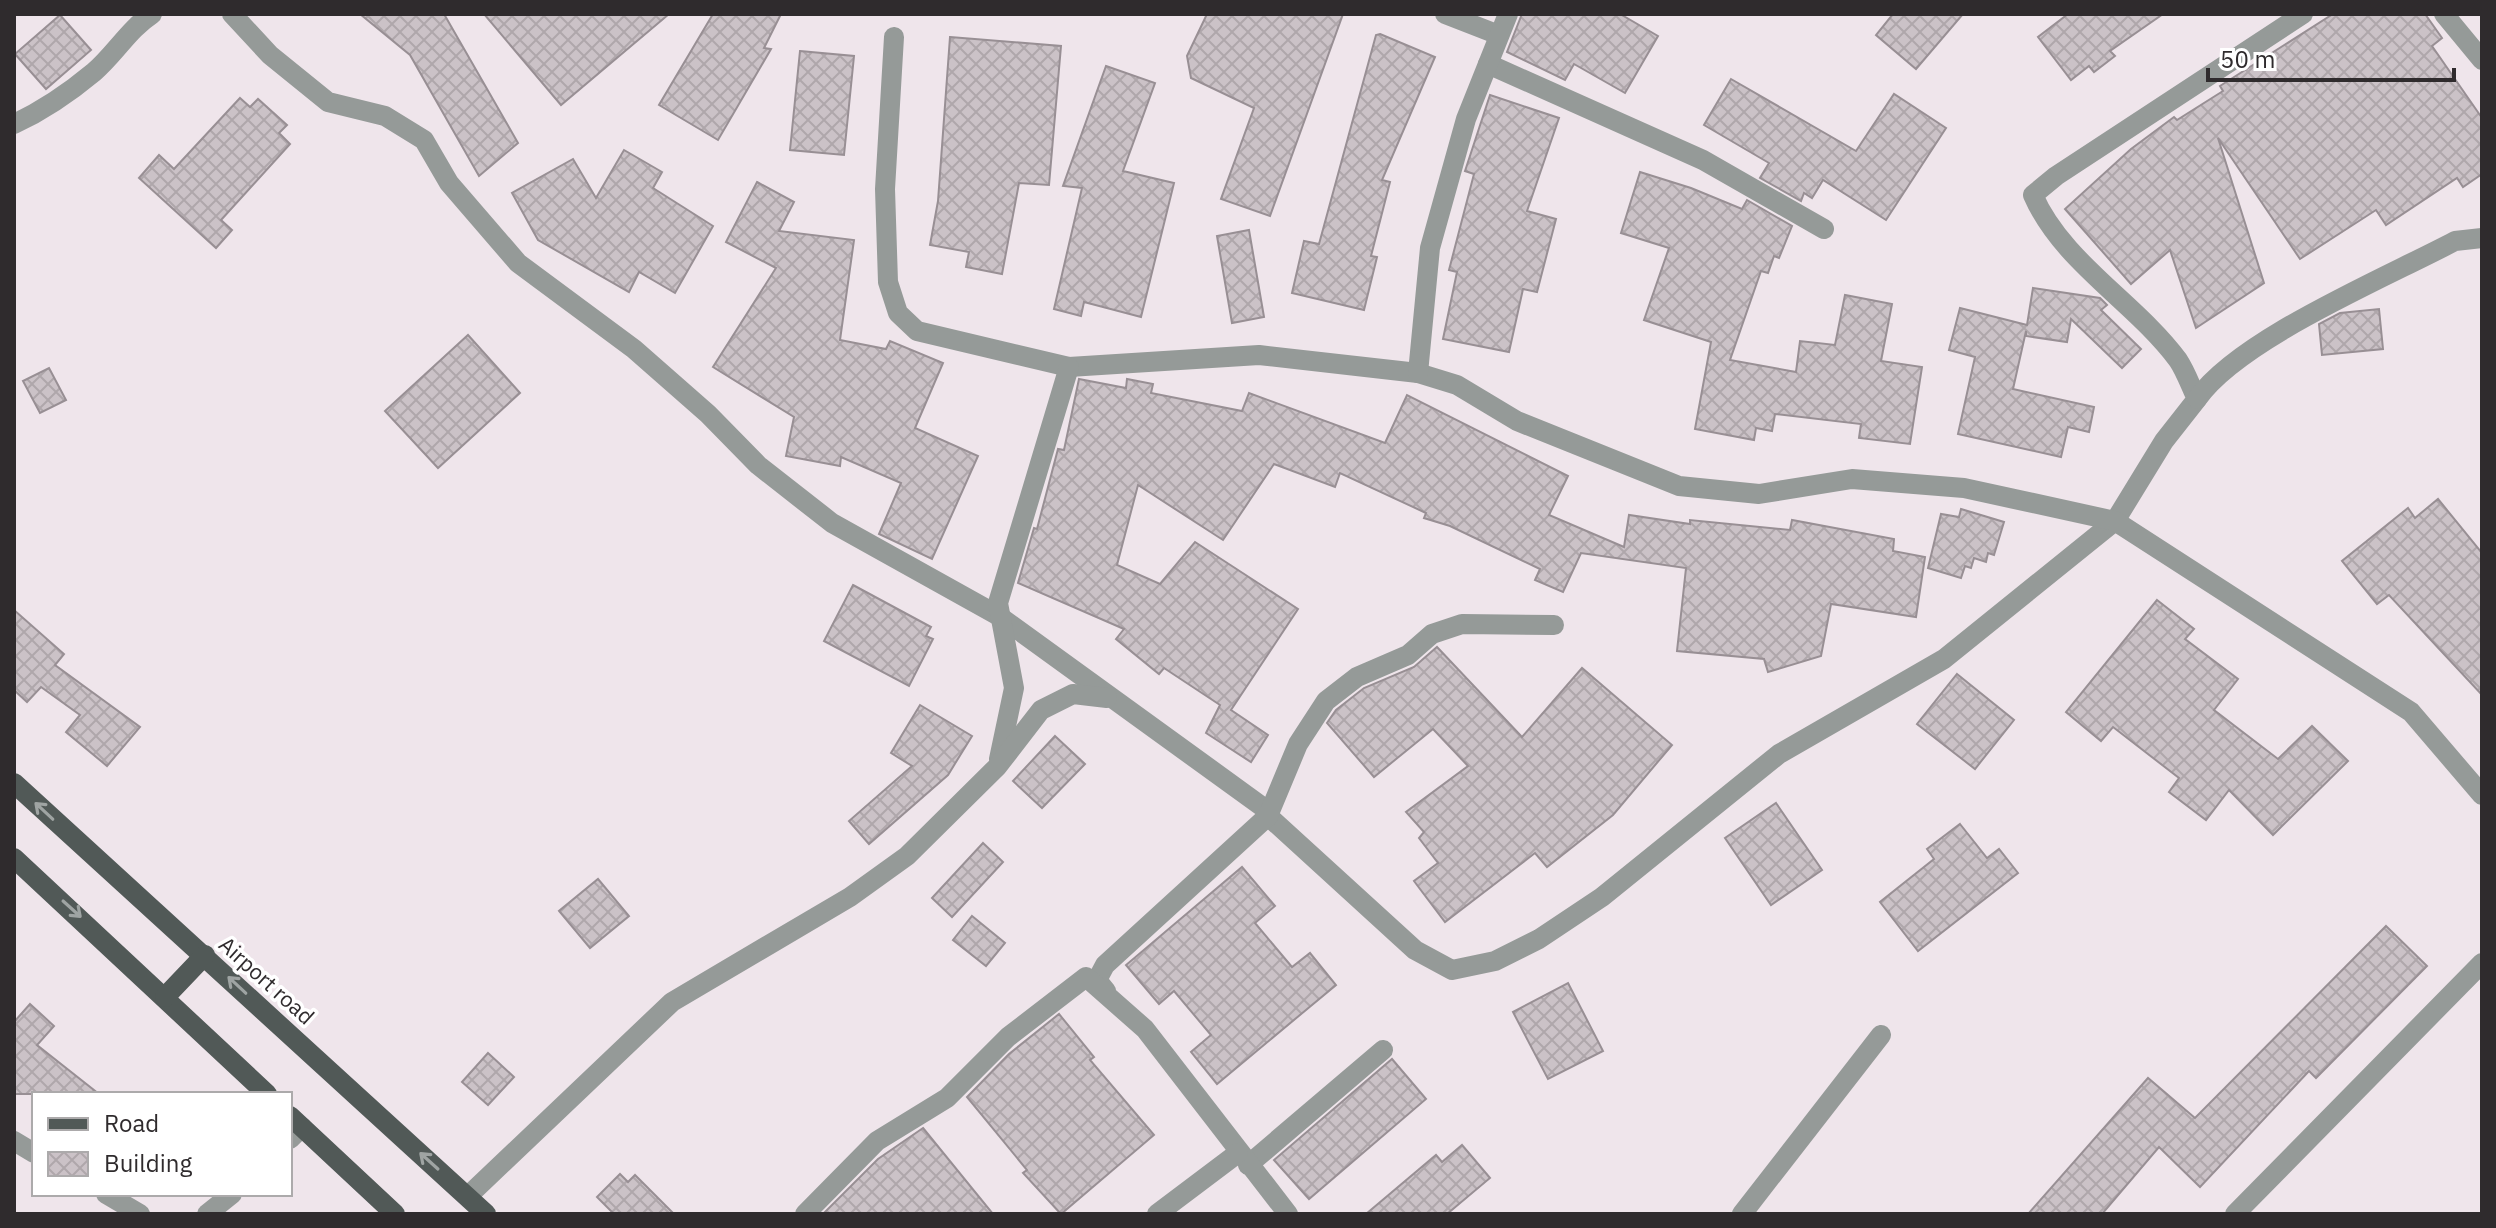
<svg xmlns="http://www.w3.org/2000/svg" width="2496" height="1228" font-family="'IBM Plex Sans',sans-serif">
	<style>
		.building { fill: url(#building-cross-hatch); stroke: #988f94; stroke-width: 2 }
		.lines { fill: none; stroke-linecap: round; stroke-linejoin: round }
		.minor { stroke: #959a98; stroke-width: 20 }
		.major { stroke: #515957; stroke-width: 20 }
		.oneway { stroke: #9fa4a3 }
		.labels { text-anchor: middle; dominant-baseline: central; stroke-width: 7; stroke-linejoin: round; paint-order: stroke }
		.street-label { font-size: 22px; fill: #2f2b2d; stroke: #fff }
	</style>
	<defs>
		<pattern id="building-cross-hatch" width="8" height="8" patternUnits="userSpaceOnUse" patternTransform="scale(2)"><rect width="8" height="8" fill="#cbc2c7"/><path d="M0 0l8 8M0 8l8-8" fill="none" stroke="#afa7ab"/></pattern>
	</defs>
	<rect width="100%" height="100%" fill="#efe5eb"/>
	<!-- building -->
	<g class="building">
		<path d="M360,14h84l74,129 -39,33 -69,-121z"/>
		<path d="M484,14h185l-108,91z"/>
		<path d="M713,14h68l-17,34 7,1 -53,91 -59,-35z"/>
		<path d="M1207,14h136l-73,202 -49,-17 33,-91 -63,-30 -4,-22z"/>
		<path d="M1522,14h98l38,22 -33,57 -51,-29 -9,16 -58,-28z"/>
		<path d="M1893,14h70l-47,55 -40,-34z"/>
		<path d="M2068,14h95l-53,37 5,5 -21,16 -5,-6 -18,14 -33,-43z"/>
		<path d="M2333,14h92l17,24 -10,8 50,72v56l-19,13 -6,-9 -71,47 -10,-15 -76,49 -82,-121 46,145 -68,45 -26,-78 -39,34 -66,-75 66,-60 43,-32 3,3 46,-29 -3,-5z"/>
		<path d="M60,15l31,35 -45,39 -31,-35z"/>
		<path d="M1380,34l55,23 -53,123 8,2 -19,74 6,1 -13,53 -72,-17 12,-52 15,3 57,-209z"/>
		<path d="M950,37l111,9 -12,139 -30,-2 -17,91 -36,-7 3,-15 -39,-7 8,-44z"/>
		<path d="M800,51l54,5 -10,99 -54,-5z"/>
		<path d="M1106,66l49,17 -32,88 51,12 -33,134 -57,-15 -3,14 -27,-7 28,-121 -19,-2z"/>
		<path d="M1731,79l125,72 38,-57 52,34 -60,92 -63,-40 -11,18 -8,-5 -3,8 -41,-23 9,-15 -65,-38z"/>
		<path d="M1490,95l69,23 -32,93 29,8 -19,73 -14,-3 -14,63 -66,-13 14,-67 -8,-2 25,-96 -9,-3z"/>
		<path d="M240,98l10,9 8,-8 29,26 -8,8 11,11 -69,76 11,10 -16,18 -77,-70 20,-23 15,14z"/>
		<path d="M624,150l38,22 -9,16 60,38 -38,67 -36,-21 -10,20 -91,-52 -26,-47 61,-34 23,39z"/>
		<path d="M1640,172l51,16 51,21 5,-9 45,26 -13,32 -5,-2 -6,17 -7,-2 -31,89 66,12 4,-31 35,4 10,-50 47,9 -11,57 41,6 -12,77 -51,-6 2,-14 -86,-10 -3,17 -16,-3 -2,12 -59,-11 16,-87 -67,-22 25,-72 -48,-15z"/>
		<path d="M757,182l37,20 -15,29 75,9 -14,100 46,9 4,-8 53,22 -28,65 63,28 -46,103 -53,-25 22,-51 -60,-26 -1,9 -54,-10 8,-39 -81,-50 63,-99 -50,-26z"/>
		<path d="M1249,230l15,87 -32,6 -15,-87z"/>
		<path d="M2033,288l67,10 7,7 -6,5 40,39 -19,19 -51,-49 -4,23 -41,-6v-5l-13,58 81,18 -5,25 -21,-5 -7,30 -103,-23 17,-77 -26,-7 11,-42 67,17z"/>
		<path d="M2379,309l4,40 -61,6 -3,-31 21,-11z"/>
		<path d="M468,335l52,58 -82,75 -53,-57z"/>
		<path d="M49,368l17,32 -26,13 -17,-32z"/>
		<path d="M1079,379l47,9 1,-9 26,5 -2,9 91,18 7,-18 136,50 22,-48 161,81 -19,39 75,32 5,-32 61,9v-4l100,10 2,-10 102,19 -1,12 32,6 -9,60 -85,-13 -10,52 -53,16 -4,-13 -87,-8 9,-83 -105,-15 -18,39 -28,-12 5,-11 -90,-43 -26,-8 2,-5 -86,-40 -5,14 -61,-23 -51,76 -85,-55 -21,80 43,19 35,-42 103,67 -67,101 37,25 -17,27 -45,-29 14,-28 -56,-37 -5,6 -43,-35 8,-10 -106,-46 16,-55 3,1 21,-80 6,1z"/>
		<path d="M2438,499l44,54v142l-93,-100 -12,9 -35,-43 66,-53 7,10z"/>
		<path d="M1961,509l43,13 -10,33 -6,-2 -2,9 -12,-4 -3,10 -6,-2 -4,12 -33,-10 13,-54 18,3z"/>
		<path d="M853,585l78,42 -5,9 7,3 -24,47 -85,-45z"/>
		<path d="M2157,600l37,29 -9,10 53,40 -24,31 64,49 34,-33 36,35 -75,74 -44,-45 -23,30 -37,-28 10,-14 -66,-51 -12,14 -35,-29z"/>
		<path d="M14,610l50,44 -9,11 85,62 -33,39 -41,-34 14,-17 -39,-28 -14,15 -13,-12z"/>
		<path d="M1437,647l85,90 60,-69 90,77 -59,70 -66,52 -12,-14 -90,69 -31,-41 24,-18 -19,-25 5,-6 -18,-20 62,-46 -35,-37 -59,48 -47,-54 9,-13 28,-22 50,-21z"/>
		<path d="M1957,674l57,46 -39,49 -58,-45z"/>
		<path d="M920,705l52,31 -24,39 -79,69 -20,-23 63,-55 -21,-13z"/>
		<path d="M1055,736l30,28 -43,44 -29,-27z"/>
		<path d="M1776,803l46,67 -51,35 -46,-67z"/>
		<path d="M1960,824l27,34 12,-9 19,24 -100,78 -38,-49 54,-43 -7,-10z"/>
		<path d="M983,843l20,19 -51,55 -20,-19z"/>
		<path d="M1242,867l33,39 -20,17 37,44 18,-14 26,32 -119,99 -26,-32 20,-17 -37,-44 -15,13 -33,-39z"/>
		<path d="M598,879l31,37 -39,32 -31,-37z"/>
		<path d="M972,916l33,27 -19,23 -33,-26z"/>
		<path d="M2386,926l41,40 -111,112 -7,-7 -109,116 -41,-40 -57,67h-74l120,-136 47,40z"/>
		<path d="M1568,983l35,68 -55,28 -35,-67z"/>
		<path d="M30,1004l24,22 -17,19 62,49h-85v-72z"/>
		<path d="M1059,1014l35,43 -4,3 64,75 -93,79 -38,-41 4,-3 -60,-73 42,-43z"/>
		<path d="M488,1053l26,24 -26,28 -26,-23z"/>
		<path d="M1392,1059l34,40 -117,100 -35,-39z"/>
		<path d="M923,1128l70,86h-170l55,-55z"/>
		<path d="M1462,1145l28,33 -43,36h-81l70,-59 6,7z"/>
		<path d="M620,1174l8,8 7,-7 39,39h-60l-17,-17z"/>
	</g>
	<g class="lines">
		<!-- minor -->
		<g class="minor">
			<path d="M232,14l38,41 58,47 57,14 39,24 25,43 69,80 116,86 74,65 50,51 74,58 167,93 265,192 4,8 147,134 37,20 43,-9 44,-22 63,-42 177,-143 165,-95 171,-138 49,-80 33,-42c-6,-12 -11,-27 -19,-39 -43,-58 -116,-98 -145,-165l23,-19 247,-162"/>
			<path d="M1445,14l54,21"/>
			<path d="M2444,14l38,46"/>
			<path d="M894,37l-9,152 3,93 10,31 19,18 152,36 190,-12 159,18 39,12 60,36 162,65 80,8 93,-15 112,9 151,33 296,191 71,83"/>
			<path d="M1488,64l215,96 121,69"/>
			<path d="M14,124c28,-13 56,-32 80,-52 21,-18 35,-43 58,-58"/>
			<path d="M1418,373l12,-125 36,-129 42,-105"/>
			<path d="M2197,399c42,-60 188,-121 258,-158l27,-3"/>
			<path d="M999,759l15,-71 -16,-85 71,-236"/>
			<path d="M1106,991l-9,-11 8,-15 163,-149 30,-72 28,-43 31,-24 51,-22 24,-21 30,-10 92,1"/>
			<path d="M290,1139l12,-12"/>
			<path d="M14,1141l20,12"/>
			<path d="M1248,1165l135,-115"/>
			<path d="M106,1194l34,20"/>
			<path d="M468,1196l204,-194 178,-105 57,-41 90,-89 44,-57 32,-16 34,4"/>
			<path d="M207,1214l25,-20"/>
			<path d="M805,1214l72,-73 70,-43 61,-61 78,-60 59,52 143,185"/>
			<path d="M1157,1214l81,-61"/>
			<path d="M1742,1214l139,-179"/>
			<path d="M2235,1214l247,-251"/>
		</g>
		<!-- major -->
		<g class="major">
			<path d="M14,783l472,431"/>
			<path d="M14,858l253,236"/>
			<path d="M165,997l40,-42"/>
			<path d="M290,1116l105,98"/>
		</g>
	</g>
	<!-- one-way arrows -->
	<defs><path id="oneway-shaft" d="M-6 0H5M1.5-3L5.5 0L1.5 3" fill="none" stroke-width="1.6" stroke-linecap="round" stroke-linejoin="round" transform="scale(2)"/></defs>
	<g class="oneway">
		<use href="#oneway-shaft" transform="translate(44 811) rotate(-137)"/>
		<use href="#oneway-shaft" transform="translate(72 909) rotate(42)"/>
		<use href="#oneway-shaft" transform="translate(237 985) rotate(-137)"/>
		<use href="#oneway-shaft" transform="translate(429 1161) rotate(-138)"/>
	</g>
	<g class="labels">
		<!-- street labels -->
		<g class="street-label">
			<text transform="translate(267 980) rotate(42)">Airport road</text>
		</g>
	</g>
	<!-- border -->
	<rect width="2496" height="1228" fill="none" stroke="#2f2b2d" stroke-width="32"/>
	<!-- legend -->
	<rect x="32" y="1092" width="260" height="104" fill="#ffffff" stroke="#acaaab" stroke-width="2"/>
	<rect x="48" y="1118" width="40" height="12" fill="#515957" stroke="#acaaab" stroke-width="2"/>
	<text x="104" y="1132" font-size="24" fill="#2f2b2d">Road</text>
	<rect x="48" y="1152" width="40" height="24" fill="url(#building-cross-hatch)" stroke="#acaaab" stroke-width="2"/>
	<text x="104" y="1172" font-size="24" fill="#2f2b2d">Building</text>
	<!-- scale -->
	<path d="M2208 68v12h246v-12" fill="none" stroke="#2f2b2d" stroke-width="4"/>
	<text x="2220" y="68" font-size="24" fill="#2f2b2d" stroke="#ffffff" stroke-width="6" paint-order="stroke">50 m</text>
</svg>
